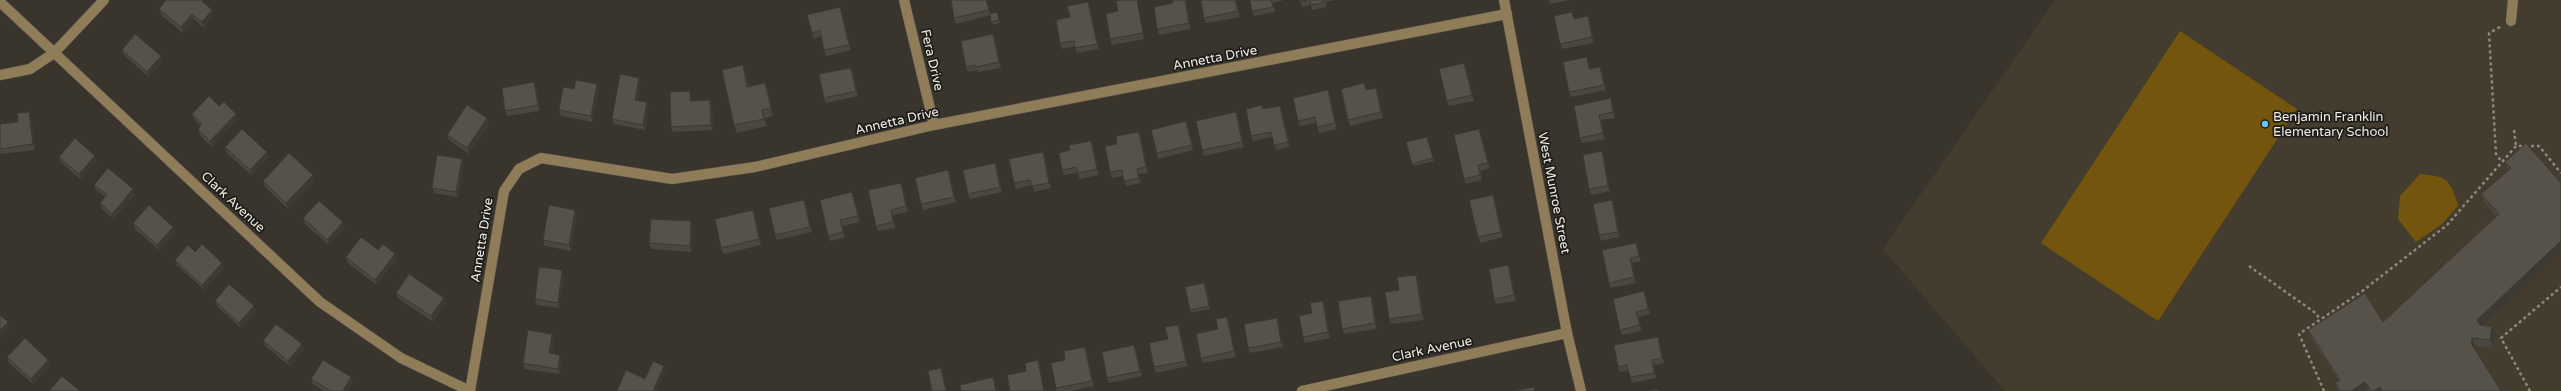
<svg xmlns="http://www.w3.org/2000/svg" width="2561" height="391" font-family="'Varela Round',sans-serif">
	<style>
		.built { fill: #443c2e }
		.green { fill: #73550e }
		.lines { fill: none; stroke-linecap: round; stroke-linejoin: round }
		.minor-casing { stroke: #56514a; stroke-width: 11 }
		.path { stroke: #8d8982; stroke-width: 2.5; stroke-dasharray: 3 3; stroke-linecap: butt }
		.minor { stroke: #8f7c59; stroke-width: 10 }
		.wall { fill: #4b473f }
		.shaded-wall { fill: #3d3933 }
		.building { fill: #575249; stroke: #3d3933 }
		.poi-dot { fill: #6ac3f1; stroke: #1e1c18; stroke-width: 1.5 }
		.labels { text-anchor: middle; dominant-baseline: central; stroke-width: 3.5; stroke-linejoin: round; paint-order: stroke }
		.street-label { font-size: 13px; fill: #efece6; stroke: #1e1c18 }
		.poi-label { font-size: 13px; fill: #efece6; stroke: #1e1c18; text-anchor: start }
	</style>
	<rect width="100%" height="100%" fill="#39342c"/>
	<!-- built -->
	<path class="built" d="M2055,0h506v391h-556l-122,-142z"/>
	<!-- green -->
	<g class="green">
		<path d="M2180,31l117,78 -139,212 -117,-78z"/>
		<path d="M2420,174c27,2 31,6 38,32l-16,18 -26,18 -18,-23 2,-23z"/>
	</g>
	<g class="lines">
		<defs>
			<g id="minor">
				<path d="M904,0l30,125"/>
				<path d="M1504,0l63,333 14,58"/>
				<path d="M0,2l320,300 81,56 69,33"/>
				<path d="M2511,21l2,-21"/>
				<path d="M0,75l30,-6 24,-16 50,-53"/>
				<path d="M470,391l34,-200 15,-22 22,-11 131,21 83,-12 179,-42 573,-111"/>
				<path d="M1302,391l265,-58"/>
			</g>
		</defs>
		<!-- minor casing -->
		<use href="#minor" class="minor-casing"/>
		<!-- path -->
		<g class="path">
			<path d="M2500,27l-11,6 7,121 6,8"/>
			<path d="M2514,130l2,16"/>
			<path d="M2249,266l68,48 2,5"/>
			<path d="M2324,391l-25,-57 62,-42 86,-67 69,-79h23l22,27"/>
			<path d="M2530,391l-29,-53 60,-51"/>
		</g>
		<!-- minor -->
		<use href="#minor" class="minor"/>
	</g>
	<!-- wall -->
	<g class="wall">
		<path d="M987,0l3,14 7,-2 3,11 -7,2 -3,-10 -34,9 -2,-6z"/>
		<path d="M1173,0h13l5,29 -32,6 -2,-6 16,-26z"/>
		<path d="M1201,0h35l4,17 -34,6 -2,-5z"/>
		<path d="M1250,0h34l-11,3 2,9 -21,4 -2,-5z"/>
		<path d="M1299,0h36l-9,2 1,5 -15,3 -1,-5 -9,2z"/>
		<path d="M1549,0h21l-20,4z"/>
		<path d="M1088,2l2,5 9,42 -22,4 -2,-7 -13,3 -2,-6 10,-26z"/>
		<path d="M1138,3l6,36 -32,6 -2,-6 8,-28z"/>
		<path d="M840,7l2,6 9,37 -25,6 -2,-6 -3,-14 -7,3 -2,-6z"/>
		<path d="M159,9l55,6 -10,13 -10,-9 -11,14 -22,-18z"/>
		<path d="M1575,19l15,3 4,21 -32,6 -2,-5z"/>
		<path d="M993,34l2,5 6,29 -23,4v-2l-10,2 -2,-5z"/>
		<path d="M122,50l41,11 -14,16 -25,-22z"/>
		<path d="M1587,57l3,12 12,3 4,18 -35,7 -2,-5z"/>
		<path d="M743,65l3,8 3,13 16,-3 3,7 5,26 -8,2 2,8 -30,7 -3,-8z"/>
		<path d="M1466,68l8,33 -25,5 -2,-5z"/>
		<path d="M853,73l5,23 -32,7 -2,-5z"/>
		<path d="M641,83l-3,17 11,7 -4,23 -31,-6 -2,-5z"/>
		<path d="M597,84l2,5 -6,33 -32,-6 -2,-6 15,-21z"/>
		<path d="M536,88l4,23 -33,5 -2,-5z"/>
		<path d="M1376,88l2,5 5,25 -33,8 -2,-6 19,-30z"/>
		<path d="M1328,90l2,6 7,33 -18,4 -3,-10 -16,3 -2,-5z"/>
		<path d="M692,97v4l20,4 1,25 -40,2 -2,-5z"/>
		<path d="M1613,104l2,14 -14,2 4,19 -23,4 -2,-5 -6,-32z"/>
		<path d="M1262,105l1,4 19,2 8,36 -14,3 -4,-13 -19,4 -2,-5z"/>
		<path d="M219,106l19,13 -26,28 -12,-12 -2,-6 3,-3 -7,-7 -2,-5z"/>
		<path d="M29,112l2,5 4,33 -35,4v-30l18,-2z"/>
		<path d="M487,118l2,6 -20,30 -20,-14 -2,-5z"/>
		<path d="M1238,118l6,29 -40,9 -2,-6z"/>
		<path d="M1186,121l7,29 -35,9 -1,-6z"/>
		<path d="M1479,129l2,5 9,34 -10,3 2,9 -16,4 -2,-5z"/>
		<path d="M1141,137l7,36 -9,1 2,9 -15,3 -3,-10 -11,2 -2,-6 7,-28z"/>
		<path d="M1427,137l7,24 -21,5 -1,-2z"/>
		<path d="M1091,141l2,5 6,29 -19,4 -3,-6 -13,2 -2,-5z"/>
		<path d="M2526,143l35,109 -79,73 10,2 3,7 -2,14 -18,-2 -1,2 27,43h-133v-1l-2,1h-28l-3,-8 4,-2 -28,-43 -3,-8 75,-8 113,-106 -12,-14 -3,-8 27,-23 -3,-9z"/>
		<path d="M225,147l44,10 -17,19 -25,-23z"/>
		<path d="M1602,151l2,6 6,34 -19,4 -2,-6z"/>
		<path d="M1043,152l2,6 6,30 -17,4 -2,-7 -16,4 -2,-6z"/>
		<path d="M59,157l38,4 -16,19 -20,-18z"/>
		<path d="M995,163l2,5 5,24 -32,7 -2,-5z"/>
		<path d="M464,165l-6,32 -24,-4 -2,-5z"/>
		<path d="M313,175l2,5 -27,29 -23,-22 -2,-6z"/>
		<path d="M950,176l6,26 -33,8 -2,-6z"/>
		<path d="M901,183l2,5 5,24 -15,3 2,13 -17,3 -2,-5z"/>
		<path d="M94,185l39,4 2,6 -21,24 -12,-10 -2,-6 5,-6 -9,-7z"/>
		<path d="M854,198l6,24 -18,4 3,12 -15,3 -2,-5z"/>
		<path d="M804,200l2,6 6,26 -35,8 -2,-5z"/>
		<path d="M1612,200l2,6 6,31 -19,4 -2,-6z"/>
		<path d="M1495,201l8,36 -23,6 -2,-6z"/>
		<path d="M575,210l2,6 -6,35 -26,-5 -2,-6z"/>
		<path d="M753,210l2,6 6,29 -38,9 -2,-6z"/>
		<path d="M303,218l42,10 -16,17 -24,-21z"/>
		<path d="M133,223l42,9 -16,18 -24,-21z"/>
		<path d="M693,227l-1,25 -41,-3 -2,-6z"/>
		<path d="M1638,248l3,13 -9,2 4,20 -25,5 -2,-5z"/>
		<path d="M378,250l19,9 -20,26 -29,-22 -2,-6z"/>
		<path d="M195,252l29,17 -20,21 -27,-25 -2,-5z"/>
		<path d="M1508,265l2,6 6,30 -20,3 -2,-5z"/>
		<path d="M1416,275l2,5 6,40 -33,4 -2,-5 10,-29z"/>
		<path d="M564,276l-5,32 -22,-3 -2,-6z"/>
		<path d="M1206,286l4,23 -19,4 -1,-3z"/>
		<path d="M396,293l50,10 -13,19 -35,-24z"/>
		<path d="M1371,296l2,5 4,28 -33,5 -2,-5z"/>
		<path d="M1646,297l4,17 -12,3 4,14 -20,4 -2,-5z"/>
		<path d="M215,301l41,10 -15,17 -24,-22z"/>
		<path d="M1325,306l5,32 -25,5 -2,-6 9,-24z"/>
		<path d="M1277,318l2,5 4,24 -33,6 -2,-5z"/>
		<path d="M1229,323l7,34 -33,6 -2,-5 17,-29z"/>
		<path d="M1178,325l2,5 8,36 -32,7 -2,-6 14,-28z"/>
		<path d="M552,334l2,6 -2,14 8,1 2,5 -2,14 -35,-5 -2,-6z"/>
		<path d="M263,341l41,8 -14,17 -25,-20z"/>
		<path d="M1660,343l4,20 -10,2 2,13 -24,5 -4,-12 -8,1 -2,-5z"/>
		<path d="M1134,345l2,6 6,25 -33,7 -2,-5z"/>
		<path d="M1085,347l2,5 7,34 -23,5h-14l-1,-3 9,-28z"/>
		<path d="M7,357l41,3 2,5 -17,19 -24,-21z"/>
		<path d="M351,377l2,5 -5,9h-24l-11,-7 -2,-5z"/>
	</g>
	<!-- shaded-wall -->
	<g class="shaded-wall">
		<path d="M986,0h1l4,15 -2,-5z"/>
		<path d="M1185,0h1l5,29 -2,-6z"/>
		<path d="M1235,0h1l4,17 -2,-6z"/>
		<path d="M1088,2l2,5 9,42 -2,-5z"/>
		<path d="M840,7l2,6 9,37 -2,-5z"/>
		<path d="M212,10l2,5 -10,13 -2,-6z"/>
		<path d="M192,14l2,5 -11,14 -2,-6z"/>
		<path d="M1588,16l2,6 4,21 -2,-6z"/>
		<path d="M993,34l2,5 6,29 -2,-6z"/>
		<path d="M161,56l2,5 -14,16 -2,-5z"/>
		<path d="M1464,63l2,5 8,33 -2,-6z"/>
		<path d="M743,65l3,8 4,21 -3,-7z"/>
		<path d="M1600,67l2,5 4,18 -2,-5z"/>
		<path d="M851,68l2,5 5,23 -2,-5z"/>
		<path d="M639,78l2,5 -4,22 -2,-5z"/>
		<path d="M534,82l2,6 4,23 -2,-6z"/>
		<path d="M765,83l3,7 5,26 -2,-8z"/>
		<path d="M597,84l2,5 -6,33 -2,-6z"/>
		<path d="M1376,88l2,5 5,25 -2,-6z"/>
		<path d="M1328,90l2,6 7,33 -2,-6z"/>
		<path d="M690,91l2,6v9l-2,-5z"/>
		<path d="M1611,98l2,6 2,14 -2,-6z"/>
		<path d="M710,100l2,5 1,25 -2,-5z"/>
		<path d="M647,102l2,5 -4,23 -2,-5z"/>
		<path d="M1280,106l2,5 8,36 -2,-5z"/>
		<path d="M762,110l3,8 2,8 -3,-7z"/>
		<path d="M29,112l2,5 4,33 -2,-6z"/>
		<path d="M1236,112l2,6 6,29 -2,-5z"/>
		<path d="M236,114l2,5 -26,28 -2,-6z"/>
		<path d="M1599,115l2,5 4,19 -2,-6z"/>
		<path d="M487,118l2,6 -20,30 -2,-6z"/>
		<path d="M1479,129l2,5 9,34 -2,-5z"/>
		<path d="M1139,132l2,5 7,36 -2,-6z"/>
		<path d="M1091,141l2,5 6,29 -2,-6z"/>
		<path d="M1602,151l2,6 6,34 -2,-5z"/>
		<path d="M267,152l2,5 -17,19 -2,-6z"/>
		<path d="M1043,152l2,6 6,30 -2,-5z"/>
		<path d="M95,156l2,5 -16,19 -2,-6z"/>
		<path d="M462,159l2,6 -6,32 -2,-5z"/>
		<path d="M995,163l2,5 5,24 -2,-5z"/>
		<path d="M1137,169l2,5 2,9 -2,-5z"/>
		<path d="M948,170l2,6 6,26 -2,-5z"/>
		<path d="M313,175l2,5 -27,29 -2,-6z"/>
		<path d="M901,183l2,5 5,24 -2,-6z"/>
		<path d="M133,189l2,6 -21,24 -2,-5z"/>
		<path d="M852,192l2,6 6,24 -2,-6z"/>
		<path d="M1493,195l2,6 8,36 -2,-5z"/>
		<path d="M804,200l2,6 6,26 -2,-5z"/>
		<path d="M1612,200l2,6 6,31 -2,-5z"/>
		<path d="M575,210l2,6 -6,35 -2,-6z"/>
		<path d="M753,210l2,6 6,29 -2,-6z"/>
		<path d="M891,210l2,5 2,13 -2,-6z"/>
		<path d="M840,220l2,6 3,12 -2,-6z"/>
		<path d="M691,221l2,6 -1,25 -2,-6z"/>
		<path d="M343,222l2,6 -16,17 -2,-5z"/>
		<path d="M173,227l2,5 -16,18 -2,-5z"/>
		<path d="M2561,241v11l-81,76 -3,-8z"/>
		<path d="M1636,243l2,5 3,13 -2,-5z"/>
		<path d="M395,254l2,5 -20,26 -2,-5z"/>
		<path d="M1630,258l2,5 4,20 -2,-6z"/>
		<path d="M222,263l2,6 -20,21 -2,-5z"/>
		<path d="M1508,265l2,6 6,30 -2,-6z"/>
		<path d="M562,270l2,6 -5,32 -1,-5z"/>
		<path d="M1416,275l2,5 6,40 -2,-6z"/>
		<path d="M1644,291l2,6 4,17 -2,-5z"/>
		<path d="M1371,296l2,5 4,28 -2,-6z"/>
		<path d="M444,298l2,5 -13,19 -2,-6z"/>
		<path d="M1323,301l2,5 5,32 -2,-6z"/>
		<path d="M254,306l2,5 -15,17 -2,-5z"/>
		<path d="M1636,312l2,5 4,14 -2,-6z"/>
		<path d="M1227,317l2,6 7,34 -2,-6z"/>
		<path d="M1277,318l2,5 4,24 -2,-5z"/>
		<path d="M8,322l2,5 -10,11v-8z"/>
		<path d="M1178,325l2,5 8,36 -2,-5z"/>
		<path d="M2492,327l3,7 -2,14 -3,-8z"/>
		<path d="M552,334l2,6 -3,19 -2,-6z"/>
		<path d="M1658,337l2,6 4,20 -2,-5z"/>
		<path d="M2472,338l3,8 -1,5 -3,-8z"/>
		<path d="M302,344l2,5 -14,17 -2,-5z"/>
		<path d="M1134,345l2,6 6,25 -2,-5z"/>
		<path d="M1085,347l2,5 7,34 -2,-5z"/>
		<path d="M560,355l2,5 -2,14 -2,-5z"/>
		<path d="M48,360l2,5 -17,19 -2,-5z"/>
		<path d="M1038,360l2,6 5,25h-1z"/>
		<path d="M1652,360l2,5 2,13 -2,-5z"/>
		<path d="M664,366l2,5 -9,20h-4z"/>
		<path d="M941,368l2,5 4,18h-1z"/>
		<path d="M351,377l2,5 -5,9h-5z"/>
		<path d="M2365,382l3,8 -2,1h-15z"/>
		<path d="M2380,387l1,4h-7z"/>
	</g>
	<!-- building -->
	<g class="building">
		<path d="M166,0h35l11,10 -10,12 -10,-8 -11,13 -22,-18z"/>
		<path d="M951,0h35l3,10 -35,8z"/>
		<path d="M1122,0h15l6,33 -33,6 -4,-25 12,-3 -2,-10z"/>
		<path d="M1173,0h12l4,23 -32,6 -3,-22 19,-4z"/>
		<path d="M1201,0h34l3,11 -34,7z"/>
		<path d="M1250,0h21l2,7 -21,4z"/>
		<path d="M1299,0h8l-7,2z"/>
		<path d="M1310,0h15v2l-14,3z"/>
		<path d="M1088,2l9,42 -22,4 -1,-7 -14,2 -4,-23 14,-3 -3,-11z"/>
		<path d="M840,7l9,38 -25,5 -4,-20 -8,3 -5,-18z"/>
		<path d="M997,12l2,8 -8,2 -1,-8z"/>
		<path d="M1572,12l2,7 14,-3 4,21 -32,7 -6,-28z"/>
		<path d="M135,34l26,22 -14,16 -25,-22z"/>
		<path d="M993,34l6,28 -23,5v-2l-10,2 -5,-26z"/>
		<path d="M1587,57l2,12 11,-2 4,18 -35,7 -6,-30z"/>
		<path d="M1464,63l8,32 -25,6 -8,-32z"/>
		<path d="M743,65l4,22 18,-4 6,25 -9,2 2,9 -30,6 -12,-55z"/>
		<path d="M851,68l5,23 -32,7 -5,-24z"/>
		<path d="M620,74l19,4 -4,22 12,2 -4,23 -31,-6z"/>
		<path d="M576,80l21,4 -6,32 -32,-6 4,-23 11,2z"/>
		<path d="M534,82l4,23 -33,6 -3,-23z"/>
		<path d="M1364,83l2,7 10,-2 5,24 -33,8 -7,-31z"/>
		<path d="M1328,90l7,33 -18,4 -2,-10 -17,4 -5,-23z"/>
		<path d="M690,91v10l20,-1 1,25 -40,2 -1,-35z"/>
		<path d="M209,96l10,10 5,-4 12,12 -26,27 -12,-12 4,-5 -10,-10z"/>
		<path d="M1611,98l2,14 -14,3 4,18 -23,5 -6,-32z"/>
		<path d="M467,105l20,13 -20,30 -20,-13z"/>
		<path d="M1262,105v4l18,-3 8,36 -14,3 -3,-13 -20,4 -5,-27z"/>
		<path d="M29,112l4,32 -33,5v-25l18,-2 -1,-9z"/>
		<path d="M1236,112l6,30 -40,8 -6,-29z"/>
		<path d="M1186,121l6,24 -35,8 -6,-23z"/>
		<path d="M242,129l25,23 -17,18 -25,-23z"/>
		<path d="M1479,129l9,34 -10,2 2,10 -16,4 -10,-44z"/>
		<path d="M1139,132l7,35 -9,2 2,9 -15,3 -2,-11 -12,2 -5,-26 12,-2 -1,-8z"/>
		<path d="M1427,137l6,21 -21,6 -6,-22z"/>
		<path d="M75,138l20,18 -16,18 -20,-17z"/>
		<path d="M1091,141l6,28 -19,4 -2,-6 -14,3 -3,-17 11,-3 -1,-5z"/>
		<path d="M2526,143l35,40v58l-84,79 3,5 12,2 -2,13 -18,-2 -1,5 30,48h-119l-2,-4 -6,4h-3l-6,-9 -14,9h-11l-5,-8 5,-3 -32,-50 57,-37 18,29 116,-108 -18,-20 30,-26 -6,-6z"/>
		<path d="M1602,151l6,35 -19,3 -6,-34z"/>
		<path d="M1043,152l6,31 -17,3 -2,-6 -16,3 -5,-24z"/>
		<path d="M289,153l24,22 -27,28 -23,-22z"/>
		<path d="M437,155l25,4 -6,33 -24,-4z"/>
		<path d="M995,163l5,24 -32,7 -5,-24z"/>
		<path d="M108,168l25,21 -21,25 -12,-11 7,-8 -13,-10z"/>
		<path d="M948,170l6,27 -33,7 -6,-26z"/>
		<path d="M901,183l5,23 -15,4 2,12 -17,4 -8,-36z"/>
		<path d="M852,192l6,24 -18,4 3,12 -15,4 -8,-36z"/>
		<path d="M1493,195l8,37 -23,5 -9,-37z"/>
		<path d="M804,200l6,27 -35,8 -6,-27z"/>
		<path d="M1612,200l6,32 -19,3 -6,-31z"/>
		<path d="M319,201l24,21 -16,18 -24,-22z"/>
		<path d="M149,205l24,22 -16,18 -24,-22z"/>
		<path d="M549,205l26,5 -6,35 -26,-5z"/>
		<path d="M753,210l6,29 -38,9 -6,-29z"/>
		<path d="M651,219l40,2 -1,25 -41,-3z"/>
		<path d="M361,237l17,13 5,-6 12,10 -20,26 -29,-23z"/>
		<path d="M1636,243l3,13 -9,2 4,19 -25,6 -7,-33z"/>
		<path d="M202,244l20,19 -20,22 -27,-25 13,-15 7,7z"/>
		<path d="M1508,265l6,30 -20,4 -5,-30z"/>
		<path d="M539,267l23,3 -4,33 -23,-4z"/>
		<path d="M409,274l35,24 -13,18 -35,-23z"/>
		<path d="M1416,275l6,39 -33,5 -4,-27 14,-2 -2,-13z"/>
		<path d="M1204,283l5,23 -19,4 -5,-23z"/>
		<path d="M229,284l25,22 -15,17 -24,-22z"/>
		<path d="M1644,291l4,18 -12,3 4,13 -20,5 -7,-31z"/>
		<path d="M1371,296l4,27 -33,6 -4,-28z"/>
		<path d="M1323,301l5,31 -25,5 -4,-21 13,-3 -2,-10z"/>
		<path d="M0,315l8,7 -8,8z"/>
		<path d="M1227,317l7,34 -33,7 -5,-24 22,-5 -2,-10z"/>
		<path d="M1277,318l4,24 -33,6 -4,-24z"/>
		<path d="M276,324l26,20 -14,17 -25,-20z"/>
		<path d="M1178,325l8,36 -32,6 -5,-24 19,-4 -3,-12z"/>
		<path d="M528,330l24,4 -3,19 11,2 -2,14 -35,-6z"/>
		<path d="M1658,337l4,21 -10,2 2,13 -24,4 -3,-12 -9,2 -4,-22z"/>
		<path d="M25,338l23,22 -17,19 -24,-22z"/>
		<path d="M1134,345l6,26 -33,7 -5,-26z"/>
		<path d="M1085,347l7,34 -36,7 -5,-25 14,-3 -1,-9z"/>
		<path d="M323,360l28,17 -8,14h-12l-20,-12z"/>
		<path d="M1038,360l6,31h-34l-3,-16 19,-4 -1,-8z"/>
		<path d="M653,361l11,5 -11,25h-36l9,-21 19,9z"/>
		<path d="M941,368l5,23h-14l-4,-20z"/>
		<path d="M62,376l18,15h-31z"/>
		<path d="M993,377l3,14h-35l-1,-6z"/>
		<path d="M1534,387l1,4h-21z"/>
		<path d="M1659,389v2h-11z"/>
	</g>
	<!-- markers -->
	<circle class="poi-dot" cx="2265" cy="124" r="4"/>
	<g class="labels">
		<!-- street labels -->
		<g class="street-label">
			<text transform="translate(1215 58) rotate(-11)">Annetta Drive</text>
			<text transform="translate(932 60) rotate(77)">Fera Drive</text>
			<text transform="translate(897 121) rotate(-13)">Annetta Drive</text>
			<text transform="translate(1554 193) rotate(79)">West Munroe Street</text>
			<text transform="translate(233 202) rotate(43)">Clark Avenue</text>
			<text transform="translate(482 240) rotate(-81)">Annetta Drive</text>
			<text transform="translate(1432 349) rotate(-12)">Clark Avenue</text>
		</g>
		<!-- poi labels -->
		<g class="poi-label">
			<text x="2273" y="117">Benjamin Franklin<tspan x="2273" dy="15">Elementary School</tspan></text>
		</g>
	</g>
</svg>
